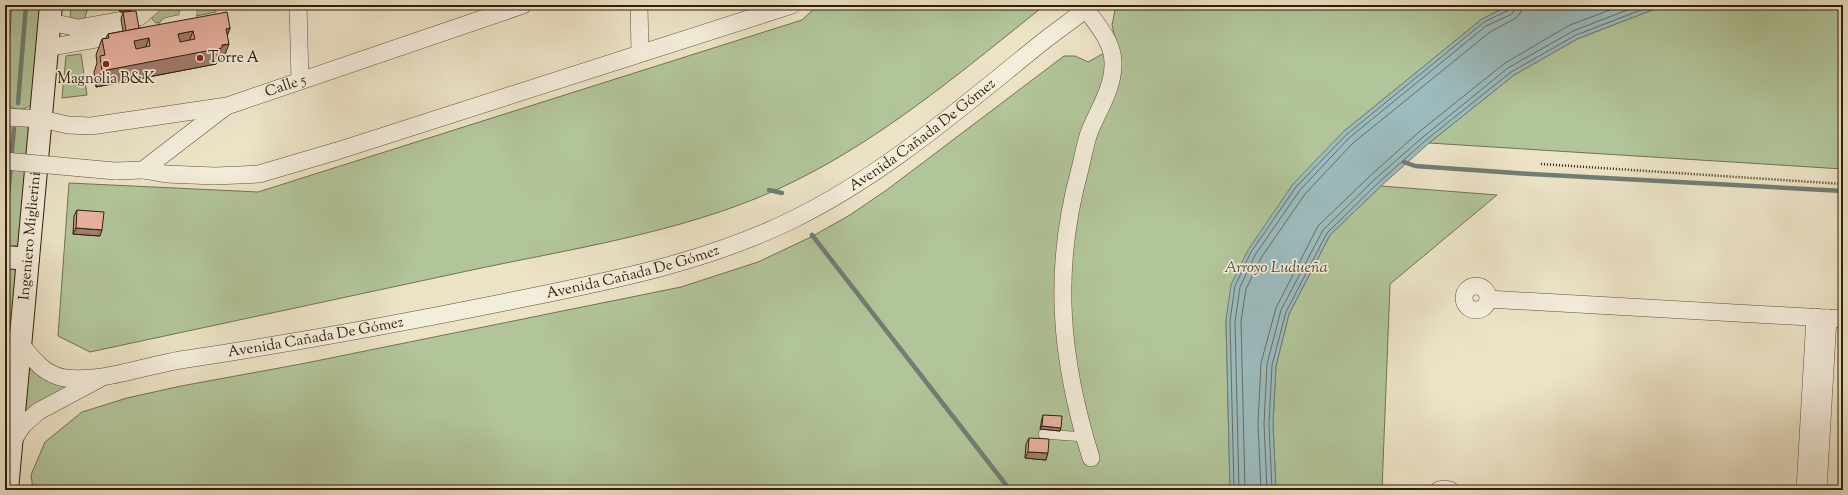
<svg xmlns="http://www.w3.org/2000/svg" width="1848" height="495" font-family="'Sorts Mill Goudy',serif">
	<style>
		.green { fill: #b2c59a; stroke: #727250 }
		.water { fill: #9cbcbf; stroke: #717d75 }
		.lines { fill: none; stroke-linecap: round; stroke-linejoin: round }
		.shore { stroke: #666e63; stroke-width: 1 }
		.stream { stroke: #717d75; stroke-width: 4.5 }
		.service-casing { stroke: #605037; stroke-width: 10 }
		.minor-casing { stroke: #605037; stroke-width: 18 }
		.secondary-casing { stroke: #311f07; stroke-width: 24 }
		.path { stroke: #311f07; stroke-width: 2.5; stroke-dasharray: 1 2; stroke-linecap: butt }
		.service { stroke: #f3eddb; stroke-width: 9 }
		.minor { stroke: #f3eddb; stroke-width: 17 }
		.secondary { stroke: #f3eddb; stroke-width: 22 }
		.minor-bridge-casing { stroke: #605037; stroke-width: 18; stroke-linecap: butt }
		.minor-bridge { stroke: #f3eddb; stroke-width: 17 }
		.wall { fill: #c8998b; stroke: #311f07 }
		.shaded-wall { fill: #a27d71; stroke: #311f07 }
		.building { fill: #e8b2a2; stroke: #311f07; fill-rule: evenodd }
		.poi-dot { fill: #8f2418; stroke: #f3eddb; stroke-width: 1.5 }
		.labels { text-anchor: middle; dominant-baseline: central; stroke-width: 3.5; stroke-linejoin: round; paint-order: stroke }
		.poi-label { font-size: 15px; fill: #311f07; stroke: #f3eddb; text-anchor: start }
		.street-label { font-size: 15px; fill: #311f07; stroke: #f3eddb }
		.water-label { font-size: 16px; font-style: italic; fill: #514e3e; stroke: #f3eddb }
	</style>
	<rect width="100%" height="100%" fill="#ece3c7"/>
	<filter id="stains"><feTurbulence type="fractalNoise" baseFrequency=".005" numOctaves="4"/><feColorMatrix values="0 0 0 0 .2 0 0 0 0 .09 0 0 0 0 .02 0 0 0 .5 -.17"/></filter>
	<radialGradient id="worn" r=".72"><stop offset=".6" stop-color="#630" stop-opacity="0"/><stop offset="1" stop-color="#630" stop-opacity=".3"/></radialGradient>
	<!-- green -->
	<g class="green">
		<path d="M12,5h32l-12,100c-12,7 -22,6 -27,-7z"/>
		<path d="M71,5h18l-5,15h-14z"/>
		<path d="M158,5h27v6l-14,10 -15,2 -4,-4 -1,-4z"/>
		<path d="M191,5h8l17,5v2l-25,5z"/>
		<path d="M818,5h227c-79,63 -159,131 -250,176 -94,47 -207,65 -309,86 -132,28 -264,57 -396,85l-32,-16 11,-153 189,9 544,-172z"/>
		<path d="M1116,5h394l-28,14 -139,113 -117,188 4,170h-1197l-2,-15 14,-33 37,-30 45,-14 54,-12 120,-22 380,-77 77,-25 53,-25 39,-22 38,-26 176,-133h11l13,6 29,-16 -5,-21z"/>
		<path d="M1665,5h178v164l-414,-26 85,-68 63,-36z"/>
		<path d="M81,54l6,41 -25,3 4,-42z"/>
		<path d="M11,121l19,6 -8,112c-5,7 -9,9 -17,8v-121z"/>
		<path d="M1381,186l116,9 -107,89 -8,206h-106l-3,-66 3,-58 13,-52 41,-79z"/>
		<path d="M5,260l13,9 -13,165z"/>
		<path d="M26,361l49,21 -51,31z"/>
	</g>
	<!-- water -->
	<path class="water" d="M1510,5h155l-88,34 -63,36 -85,68 -48,43 -51,49 -41,79 -13,52 -3,58 3,66h-46l-4,-170 5,-35 17,-35 45,-66 50,-52 139,-113z"/>
	<g class="lines">
		<!-- shore -->
		<g class="shore">
			<path d="M1234,490l-4,-169 5,-35 16,-34 45,-65 50,-52 138,-113 25,-12 2,-5"/>
			<path d="M1239,490l-4,-169 5,-34 15,-32 45,-65 49,-52 137,-112 26,-12 4,-9"/>
			<path d="M1245,490l-4,-169 5,-32 15,-31 44,-64 48,-51 137,-111 26,-14 5,-6 1,-7"/>
			<path d="M1261,490l-3,-66 3,-61 15,-55 42,-82 53,-51 48,-43 86,-69 65,-38 53,-20"/>
			<path d="M1267,490l-3,-66 3,-60 14,-54 42,-80 52,-51 48,-42 85,-69 65,-37 67,-26"/>
			<path d="M1272,490l-3,-66 3,-59 14,-53 41,-79 51,-50 48,-43 85,-68 65,-37 78,-30"/>
		</g>
		<!-- stream -->
		<g class="stream">
			<path d="M18,103l8,-98"/>
			<path d="M11,158l3,-29"/>
			<path d="M1404,162l11,4 116,8 312,17"/>
			<path d="M769,190l13,3"/>
			<path d="M5,223l6,-58"/>
			<path d="M812,235l198,255"/>
		</g>
		<defs>
			<path id="service" d="M1043,434l42,3"/>
			<g id="minor">
				<path d="M298,5l2,75"/>
				<path d="M639,5l1,48"/>
				<path d="M1086,9c12,17 28,34 27,56 0,24 -16,47 -24,68 -4,12 -6,24 -9,36 -28,101 -20,190 11,289"/>
				<path d="M50,22l28,6 61,-11 14,-12"/>
				<path d="M168,26l19,-4 2,-17"/>
				<path d="M47,48l83,-15"/>
				<path id="s1" d="M5,117l36,2 27,6 23,1 136,-20 296,-101"/>
				<path d="M143,170l23,4 49,2 44,-2 78,-23 455,-146"/>
				<path d="M115,171l28,-1 82,-63"/>
				<circle cx="1476" cy="298" r="12"/>
				<path d="M1488,299l355,20"/>
				<path id="s2" d="M20,343c12,15 24,32 45,35 39,5 84,-14 122,-19 105,-16 210,-35 314,-56 98,-20 198,-38 289,-82 91,-44 167,-110 245,-173 18,-15 38,-28 56,-43"/>
				<path d="M12,442l11,-17 16,-14 60,-32"/>
				<path d="M1439,490l6,-1 5,1"/>
				<path d="M1805,490l10,-173"/>
				<path d="M1818,490l10,-172"/>
			</g>
			<g id="secondary">
				<path d="M5,257l23,2"/>
				<path id="s3" d="M7,490l44,-485"/>
			</g>
		</defs>
		<!-- service casing -->
		<use href="#service" class="service-casing"/>
		<!-- minor casing -->
		<use href="#minor" class="minor-casing"/>
		<!-- secondary casing -->
		<use href="#secondary" class="secondary-casing"/>
		<!-- path -->
		<path class="path" d="M1541,164l302,20"/>
		<!-- service -->
		<use href="#service" class="service"/>
		<!-- minor -->
		<use href="#minor" class="minor"/>
		<!-- secondary -->
		<use href="#secondary" class="secondary"/>
		<defs>
			<path id="minor-bridge" d="M5,161l110,10"/>
		</defs>
		<!-- minor-bridge casing -->
		<use href="#minor-bridge" class="minor-bridge-casing"/>
		<!-- minor-bridge -->
		<use href="#minor-bridge" class="minor-bridge"/>
	</g>
	<!-- wall -->
	<g class="wall">
		<path d="M108,5h29l-2,4 -15,3 -1,-6 -11,2z"/>
		<path d="M123,12l16,16h91l-3,8 -4,24 -6,1 -1,3 -120,23 -2,-15 3,-9 -1,-8 6,-16 4,-1 2,-4 15,-3 -2,-12z"/>
		<path d="M77,210l23,26 -27,-2 1,-18z"/>
		<path d="M1043,415l17,16 -20,-2 2,-11z"/>
		<path d="M1029,438l17,22 -21,-2 1,-14z"/>
	</g>
	<!-- shaded-wall -->
	<g class="shaded-wall">
		<path d="M109,5h10v1l-11,2z"/>
		<path d="M122,5h15l-2,4 -15,3z"/>
		<path d="M230,28l-6,16 2,-15z"/>
		<path d="M193,31l-6,16 -15,3 6,-16z"/>
		<path d="M127,37l22,1 -6,16 -15,3z"/>
		<path d="M229,44l-6,16 -6,1 -1,3 -120,23 6,-16z"/>
		<path d="M76,228l26,2 -2,6 -27,-2z"/>
		<path d="M1042,426l19,2 -1,3 -20,-2z"/>
		<path d="M1028,452l20,1 -2,7 -21,-2z"/>
	</g>
	<!-- building -->
	<g class="building">
		<path d="M136,11l3,17 -13,3 -3,-19z"/>
		<path d="M227,12l3,16 -4,1 3,15 -7,1v3l-120,23 -2,-15 5,-1 -3,-16 7,-1 -1,-4zM193,31l2,8 -15,3 -2,-8zM149,38l1,8 -14,3 -2,-8z"/>
		<path d="M77,210l27,2 -2,18 -26,-2z"/>
		<path d="M1043,415l19,1 -1,12 -19,-2z"/>
		<path d="M1029,438l20,1 -1,14 -20,-1z"/>
	</g>
	<!-- markers -->
	<g class="poi-dot">
		<circle cx="200" cy="58" r="4"/>
		<circle cx="106" cy="64" r="4"/>
	</g>
	<g class="labels">
		<!-- poi labels -->
		<g class="poi-label">
			<text x="208" y="58">Torre A</text>
			<text x="106" y="79" text-anchor="middle">Magnolia B&amp;K</text>
		</g>
		<!-- street labels -->
		<g class="street-label">
			<text stroke="none"><textPath href="#s1" startOffset="286">Calle 5</textPath></text>
			<text stroke="none"><textPath href="#s2" startOffset="961">Avenida Cañada De Gómez</textPath></text>
			<text stroke="none"><textPath href="#s3" startOffset="255">Ingeniero Miglierini</textPath></text>
			<text stroke="none"><textPath href="#s2" startOffset="637">Avenida Cañada De Gómez</textPath></text>
			<text stroke="none"><textPath href="#s2" startOffset="313">Avenida Cañada De Gómez</textPath></text>
		</g>
		<!-- water labels -->
		<g class="water-label">
			<text x="1276" y="268">Arroyo Ludueña</text>
		</g>
	</g>
	<!-- margin -->
	<rect width="1848" height="495" fill="none" stroke="#ece3c7" stroke-width="20"/>
	<rect x="6" y="6" width="1836" height="483" fill="none" stroke="#311f07" stroke-width="2"/>
	<rect x="10" y="10" width="1828" height="475" fill="none" stroke="#311f07"/>
	<rect width="100%" height="100%" filter="url(#stains)"/>
	<rect width="100%" height="100%" fill="url(#worn)"/>
</svg>
